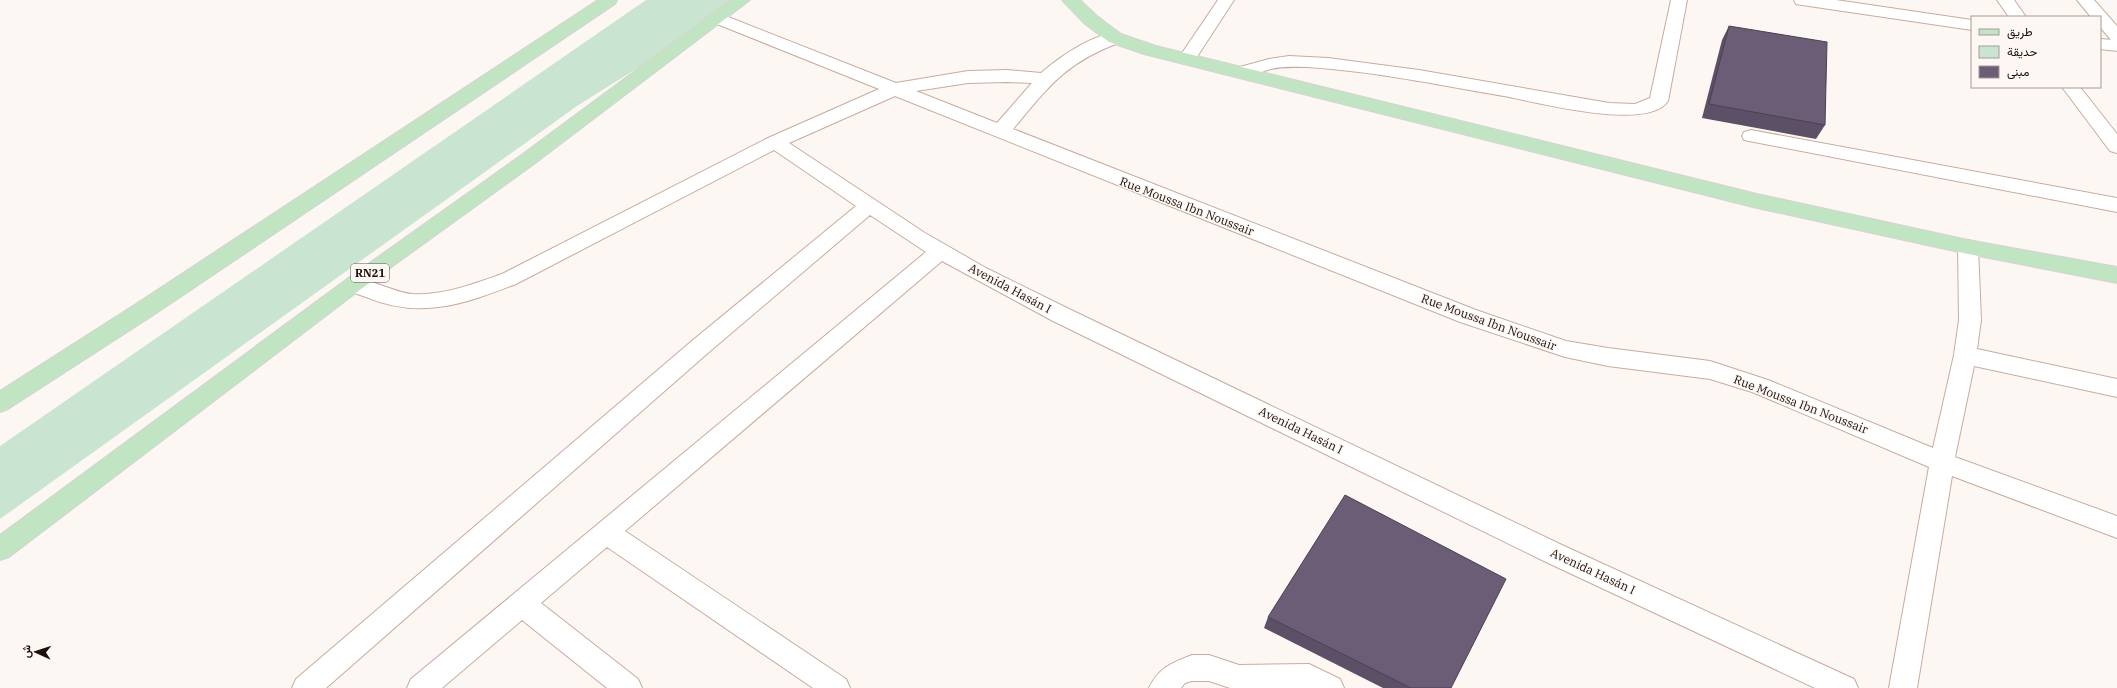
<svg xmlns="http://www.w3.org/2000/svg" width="2117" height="688" font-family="'IBM Plex Serif',Vazirmatn,serif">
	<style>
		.green { fill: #c9e5d1 }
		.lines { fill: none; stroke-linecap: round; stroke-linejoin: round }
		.minor-casing { stroke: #c9ab9d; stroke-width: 2 }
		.major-casing { stroke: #d6d4d3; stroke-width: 2 }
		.minor { fill: #fff; fill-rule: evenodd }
		.major { fill: #c1e4c3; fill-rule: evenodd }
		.wall { fill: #5b5065 }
		.building { fill: #6a5d75; stroke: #4a4152 }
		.labels { text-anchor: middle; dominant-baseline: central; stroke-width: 3; stroke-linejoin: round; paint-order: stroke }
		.shield { fill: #fdf7f4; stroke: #5f5551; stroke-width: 1 }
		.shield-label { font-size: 11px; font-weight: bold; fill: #1b100b }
		.street-label { font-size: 12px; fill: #1b100b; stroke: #fdf7f4 }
	</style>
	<rect width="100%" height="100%" fill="#fdf7f4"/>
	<!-- green -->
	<path class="green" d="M646,0h100l-169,106 -577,413v-73z"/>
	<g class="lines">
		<defs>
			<g id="minor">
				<path d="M1218,0h16l-41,63 -6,1 -6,-1 -3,-4z"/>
				<path d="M1671,0h16l-19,101c-20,31 -131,1 -164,-5 -65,-11 -131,-25 -197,-29 -13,0 -24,-1 -36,2 -12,3 -23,10 -35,7l-3,-4 3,-4 33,-9 20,-3 39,2 91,12 190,33 26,1 15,-6z"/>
				<path d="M1794,0h42l136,20v10l-170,-25 -6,-1z"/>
				<path d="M1997,0h17l12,17h-17z"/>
				<path d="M2077,0h17l23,26v25l-17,-2v-10l14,1h-3l-11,-13v-10h-9z"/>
				<path d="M718,13l178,70 72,-12 39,-1 34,3c16,-14 57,-44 80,-39l3,4 -3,4c-55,20 -72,44 -108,87l463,181 90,31 42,7 102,13 58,19 165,68 21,-93 5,-35 -1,-73 3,-5 7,-2 7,2 3,5 3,73 -4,29 140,30v18l-143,-31 -19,91 162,59v22l-165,-62 -35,212h-28l40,-221 -177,-75 -42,-13 -102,-13 -43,-9 -105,-35 -565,-226 -106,47 136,90 61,35 83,41 495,237 290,133 4,9h-43l-269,-126 -493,-241 -111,-60 -317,270 221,148 4,9h-37l-206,-141 -66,56 97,76 4,9h-35l-85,-68 -80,68h-35l4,-9 515,-427 -56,-37 -161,137 -383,336h-34l4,-9 397,-339 163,-134 -82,-56 -258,134c-52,20 -95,36 -150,13 -8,-3 -18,-5 -23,-13l4,-5c15,-5 45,13 65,15 31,2 61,-10 90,-20l266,-136 111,-49 -167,-67 -2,-4 2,-4zM1007,82l25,1 -35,40 -81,-32 52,-8z"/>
				<path d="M2062,87h18l37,47v19l-7,-2z"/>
				<path d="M1751,130l366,68v14l-373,-72 -2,-4 2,-4z"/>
				<path d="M1192,655h17l30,10 70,-1 31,15 4,9h-114l-21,-7h-17l-7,2 -4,5h-32c10,-21 23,-25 43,-33z"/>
			</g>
			<g id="major">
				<path d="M598,0h19l-2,4 -460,310 -147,95 -8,3v-21l139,-89z"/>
				<path d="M731,0h19l-216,164 -173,125 -352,268 -9,3v-25l347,-256 173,-123z"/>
				<path d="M1062,0h18l17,16 24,18 35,12 601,148 211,46 149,27v16l-149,-29 -211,-46 -613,-154 -35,-12 -24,-18z"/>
			</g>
		</defs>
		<!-- minor casing -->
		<use href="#minor" class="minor-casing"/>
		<!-- major casing -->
		<use href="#major" class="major-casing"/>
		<!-- minor -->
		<use href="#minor" class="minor"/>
		<!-- major -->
		<use href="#major" class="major"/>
	</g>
	<!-- wall -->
	<g class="wall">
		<path d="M1729,26l96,99 -9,14 -114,-21 20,-78z"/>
		<path d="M1268,617l183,71h-68l-119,-60z"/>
	</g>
	<!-- building -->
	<g class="building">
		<path d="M1729,26l98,16 -2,83 -116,-21z"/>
		<path d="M1345,495l161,84 -55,109h-40l-143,-71z"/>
	</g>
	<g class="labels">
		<!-- shield labels -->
		<rect class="shield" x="351" y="264" width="38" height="18" rx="3"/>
		<g class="shield-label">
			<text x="370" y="273">RN21</text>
		</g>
		<!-- street labels -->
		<g class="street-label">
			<text transform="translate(1187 206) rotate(21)">Rue Moussa Ibn Noussair</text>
			<text transform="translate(1010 288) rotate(28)">Avenida Hasán I</text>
			<text transform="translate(1489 322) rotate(20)">Rue Moussa Ibn Noussair</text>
			<text transform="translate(1801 404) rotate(21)">Rue Moussa Ibn Noussair</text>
			<text transform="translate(1301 430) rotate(26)">Avenida Hasán I</text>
			<text transform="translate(1593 571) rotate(25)">Avenida Hasán I</text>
		</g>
	</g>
	<!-- legend -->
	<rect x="1971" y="16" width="130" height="72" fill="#fdf7f4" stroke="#a39b97"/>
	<rect x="1979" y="29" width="20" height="6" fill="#c1e4c3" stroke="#a39b97"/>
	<text x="2007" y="36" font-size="12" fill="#1b100b">طريق</text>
	<rect x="1979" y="46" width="20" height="12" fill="#c9e5d1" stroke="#a39b97"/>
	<text x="2007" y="56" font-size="12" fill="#1b100b">حديقة</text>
	<rect x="1979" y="66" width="20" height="12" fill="#6a5d75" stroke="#a39b97"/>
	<text x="2007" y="76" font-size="12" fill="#1b100b">مبنى</text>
	<!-- north arrow -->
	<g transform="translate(36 652) rotate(273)" stroke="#fdf7f4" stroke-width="3" paint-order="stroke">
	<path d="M0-3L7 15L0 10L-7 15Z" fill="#1b100b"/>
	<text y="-6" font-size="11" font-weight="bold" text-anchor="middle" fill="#1b100b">ش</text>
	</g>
</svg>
